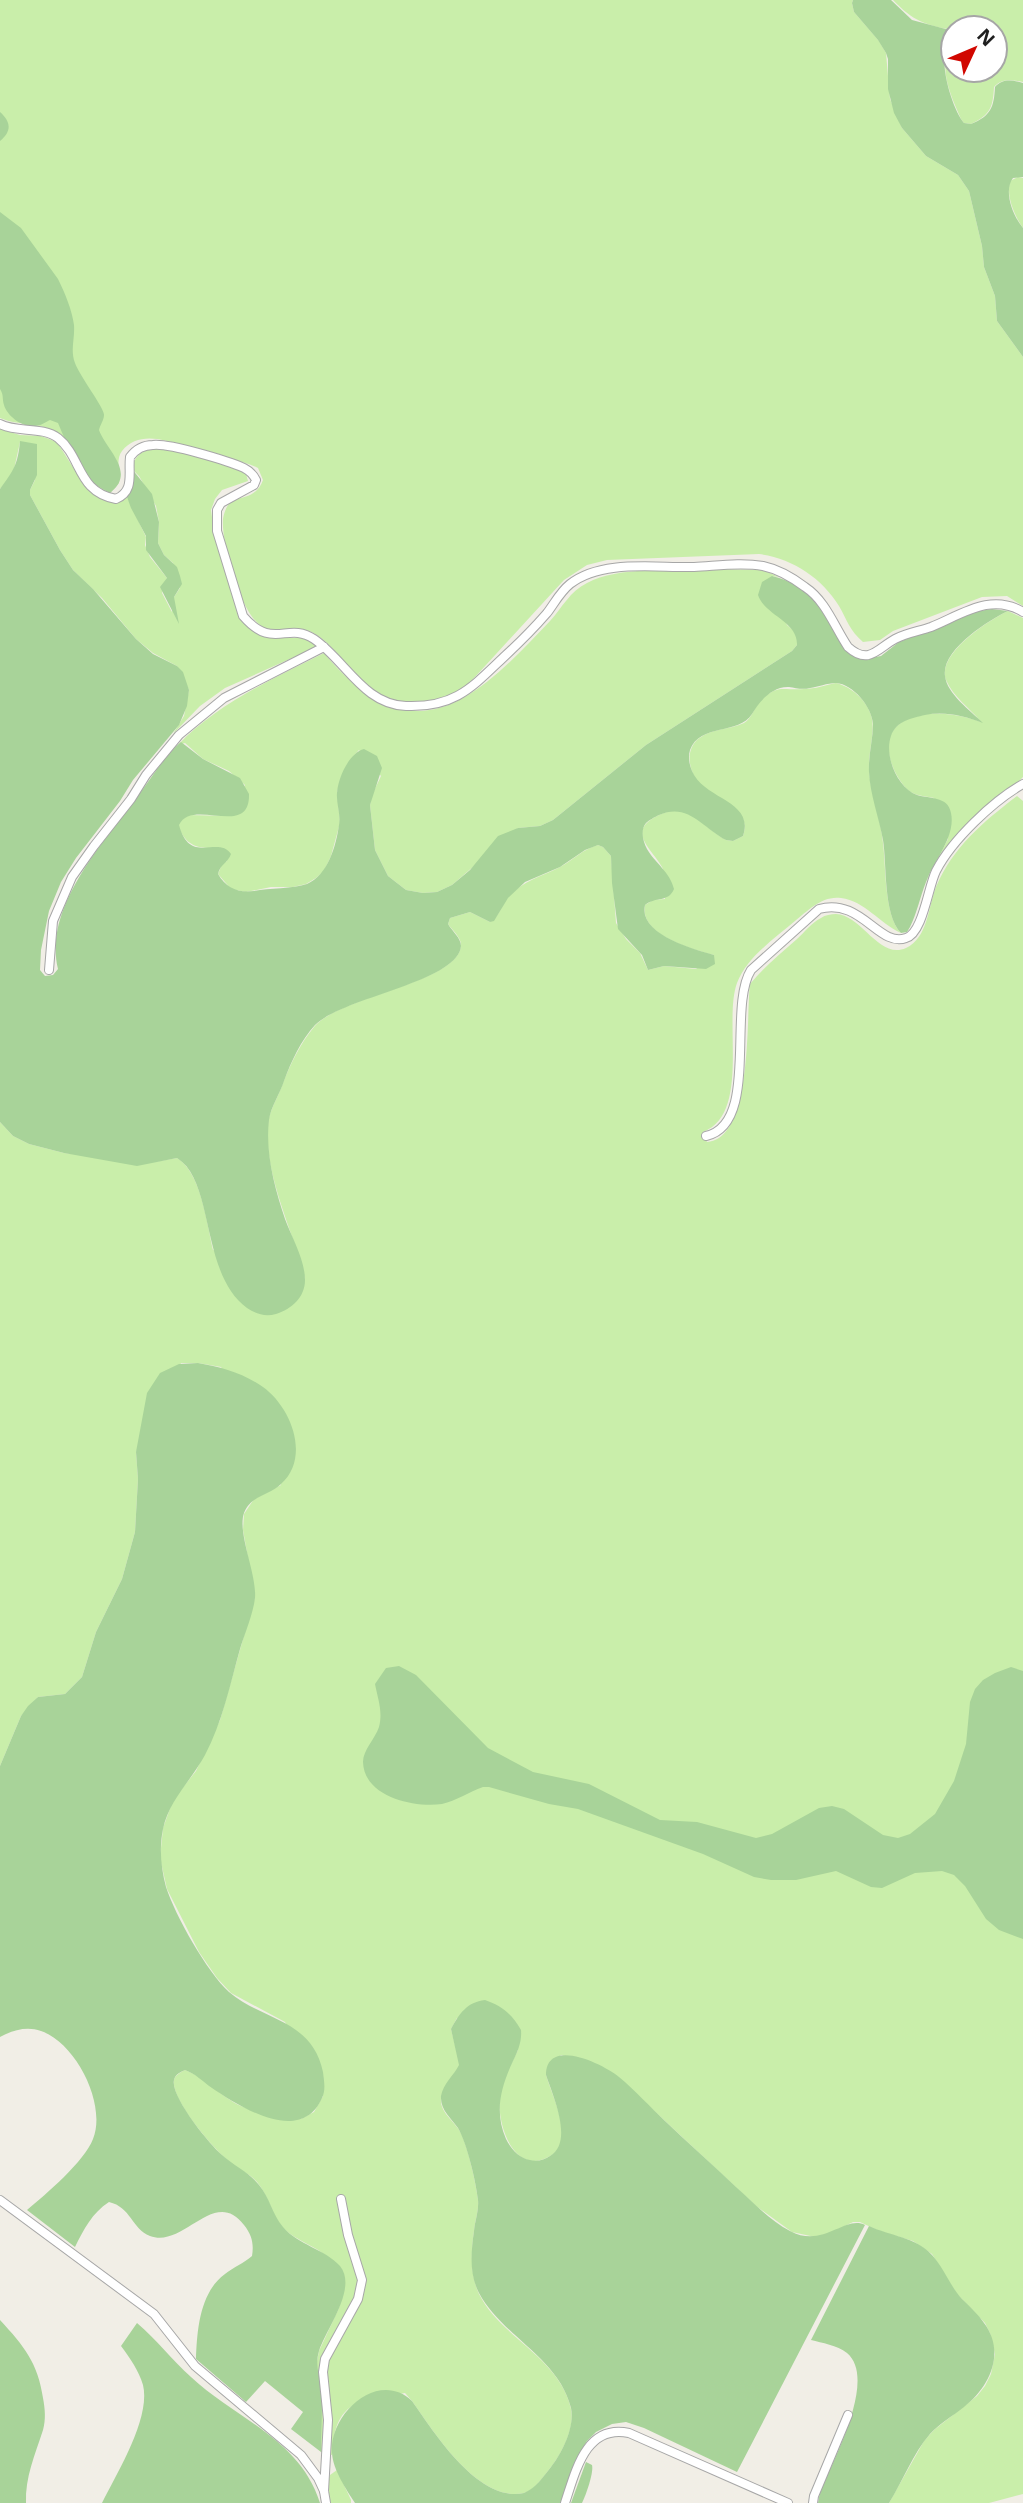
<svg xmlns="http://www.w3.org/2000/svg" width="1023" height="2503" font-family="'Noto Sans',sans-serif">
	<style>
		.grass { fill: #c9eeaa }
		.forest { fill: #a8d399 }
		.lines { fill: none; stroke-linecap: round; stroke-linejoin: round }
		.minor-casing { stroke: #a7a7a7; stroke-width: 10 }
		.minor { stroke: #fff; stroke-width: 8 }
	</style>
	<rect width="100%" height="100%" fill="#f1eee6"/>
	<!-- grass -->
	<g class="grass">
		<path d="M0,0h853l-1,3 2,9 25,29 7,12 4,46 12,29 24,28 32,19 11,16 13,55 2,21 11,29 2,25 26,36v249l-16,-10 -25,1 -89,34 -13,9 -17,2c-13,-11 -16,-22 -24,-36 -17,-28 -47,-48 -80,-52l-152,6 -20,5 -23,15 -100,109c-25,11 -56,21 -82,7 -14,-8 -25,-22 -36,-33 -9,-10 -19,-22 -31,-29 -17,-11 -35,1 -52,-7 -22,-11 -42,-84 -40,-108 1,-7 4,-14 9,-19 14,-3 26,-5 31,-20l-5,-12c-15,-8 -32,-8 -48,-13 -25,-7 -67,-31 -88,-4 -7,9 -1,21 -3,32l-9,10c-29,-6 -30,-45 -52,-60 -16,-11 -40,-7 -58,-15z"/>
		<path d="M893,0h130v82c-11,-2 -21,-4 -29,5 -1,19 -3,28 -23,37l-7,-1 -3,-4c-10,-23 -25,-54 -8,-75v26h42v-42h-42v2c-28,-5 -40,-9 -60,-30z"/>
		<path d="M1018,177l5,1v50c-9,-13 -17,-32 -13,-47z"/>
		<path d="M0,429l20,6 21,1 16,6 19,30 39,30 12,-5 19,40 -1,8 5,12 17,21 -5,15 10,19 2,-15 6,-9 -7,-25 -9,-8 -6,-12 1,-21 -3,-16 -17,-30 -7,-7c6,-33 45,-17 67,-12 16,5 32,8 47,17l2,7 -26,9 -7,9 -4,11 4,29 23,74 15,18 14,7h38l14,8 -94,42 -25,18 -27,28 11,-18 5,-26 -12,-24 -24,-13 -17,-14 -34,-41 -29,-28 -13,-20 -30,-55v-5l5,-10 -15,-38 -7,32 -13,15z"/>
		<path d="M708,569l55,1 16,7 -7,-1 15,49 7,6 3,7v7l-5,6 -146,94 -93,75 -13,6 -22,2 -66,57 -15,7 -14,1 -17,-3 -18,-14 -13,-26 -5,-45 2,-10 9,-19 -22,-26 -8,9 -11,22 -3,11 3,31 -9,33 -7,15 -8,7 -10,6 -13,3h-22l-25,5 -15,-3 -13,-15 4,-10 5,-3 -8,-14c-20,3 -34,-1 -41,-22l3,-7 6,-3 45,1 13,-31 -16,-14 -26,-12 -18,-16 -7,2c40,-42 95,-66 146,-92 89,107 151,48 226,-32 12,-13 20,-30 37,-38 32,-17 85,-12 121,-14z"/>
		<path d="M1008,611l15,7v159l-82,81 -16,25 23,-44 -14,-41c-9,-2 -19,-2 -26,-8 -15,-14 -29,-48 -11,-64 21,-19 60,-13 84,-4 -11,-14 -28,-25 -35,-42 -10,-26 43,-60 62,-69z"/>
		<path d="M836,683c16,4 30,17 35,32 5,16 -3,37 -2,54 1,25 12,49 14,74 3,23 1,73 18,90 -22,-10 -36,-32 -60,-35 -18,-3 -34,13 -46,23 -21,18 -48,36 -58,62 -14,38 14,131 -34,149l4,10c46,-3 39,-124 43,-158 14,-17 31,-31 47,-45 8,-7 14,-16 24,-21 4,-3 10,-4 15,-4 26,1 43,46 70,34 22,-10 22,-41 30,-61 17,-40 47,-65 81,-91l6,5v1693l-34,9h-100l35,-62 10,-11 43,-34 8,-10 6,-12 4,-20 -5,-21 -5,-10 -29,-30 -24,-39 -19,-13 -34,-10 -19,-9h-7l-26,13 -12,2 -23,-5 -36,-26 -138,-129 -30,-16 -27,-6 -15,20c6,20 18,43 16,64 -1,8 -6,14 -12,17 -36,22 -54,-33 -50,-60 2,-15 11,-32 18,-46l-61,-32 -6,11 9,36c-6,11 -20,24 -19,37 1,12 15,21 20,31 7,15 15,50 17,67 1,10 -3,21 -4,31 -3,21 -4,43 5,63 22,44 81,64 92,115 4,19 -9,44 -20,58 -8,10 -15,22 -27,26 -46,10 -90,-61 -112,-92l-7,-8c-46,8 -70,6 -73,62l-11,-3v-65l-5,-21 3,-15 20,-43 6,-23c-6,-8 -10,-20 -17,-27 -11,-12 -32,-17 -45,-30 -12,-14 -14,-32 -26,-46 -8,-9 -18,-12 -26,-19 -15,-11 -61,-64 -57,-83 1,-5 7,-8 11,-10 22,8 38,30 61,38 17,6 37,8 55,11l13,-7 9,-16 -38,-74 -54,-29 -14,-15 -18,-26 -32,-63 -7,-31 3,-30 10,-28 23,-29 24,-51 35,-123 -12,-67 1,-16 10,-15 27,-14 -60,-118 -23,-4h-17l-45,89 2,27 -3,53 -13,47 -26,53 -14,45 -17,17 -27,3 -17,19 -21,50v-644l13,14 16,8 35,9 90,9 23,-4c24,14 30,66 36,92l92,29c-11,-48 -45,-111 -36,-161 3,-12 10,-23 14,-35 8,-20 17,-39 31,-56 27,-32 143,-44 147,-81 1,-8 -9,-16 -13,-22l2,-6 20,-6 20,10c10,-6 11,-17 19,-26 15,-16 32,-19 51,-29 13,-7 23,-18 38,-22l5,2 8,9 5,67 10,16 14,14 8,17 16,-4 32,3 18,-14c-22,-6 -75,-20 -69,-50l8,-5 12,-1c-1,-9 1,-25 -3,-32 -11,-19 -37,-36 -3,-52 8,-4 17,-6 26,-3 15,6 26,20 41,28l7,1 10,-5c9,-26 -21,-35 -37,-46 -15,-11 -24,-37 -8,-51 14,-11 31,-9 46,-16 8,-5 10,-15 16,-22 18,-18 24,-10 44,-12 11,0 22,-4 32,-6z"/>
		<path d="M337,2470l14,30v3h-22l-2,-17 3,-11z"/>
	</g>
	<!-- forest -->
	<g class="forest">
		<path d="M853,0h38l21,20 41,11c0,15 -6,14 -8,27 -3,15 9,54 19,65l7,1c20,-8 23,-17 24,-37 8,-9 17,-7 28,-4v94l-10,1c-10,13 0,38 10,50v129l-26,-36 -2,-25 -11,-29 -2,-21 -13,-55 -11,-16 -32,-19 -24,-28 -8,-15 -6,-24v-30l-2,-6 -8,-13 -24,-28 -2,-9z"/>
		<path d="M0,112c11,10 12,19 0,29z"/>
		<path d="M0,212l21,16 37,51c7,14 14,31 16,46 1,14 -4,25 1,38 4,12 30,46 29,52 0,5 -4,10 -5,15 7,20 38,42 11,63l-18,-10 -26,-41 -8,-19 -8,-3c-4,2 -10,6 -15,6 -12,2 -28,-10 -31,-21 -2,-6 0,-10 -4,-16z"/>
		<path d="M20,441l17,3v31l-7,15v5l30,55 13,20 20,19 43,50 17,15 24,12 6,6 6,18 -2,16 -8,19 -46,55 -13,21 -44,57 -15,24 -12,29 -8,39 -1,20 5,6 8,-1 5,-6c-15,-61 45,-126 79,-172 14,-18 27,-41 44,-55l22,17 37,19 9,16c1,45 -57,3 -70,31 11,41 39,10 52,29 -3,9 -11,10 -13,20 8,14 20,19 36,17 15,-3 39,-2 53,-7 21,-9 29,-38 32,-59 2,-10 -3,-22 -2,-32 1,-15 12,-40 27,-44l13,7 5,12 -12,37 5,45 13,26 18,14 17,3 14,-1 15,-7 18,-15 28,-34 20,-8 22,-2 13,-6 93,-75 146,-94 5,-6c1,-24 -32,-29 -39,-50l4,-13 10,-6c40,8 63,50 85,81l8,2 16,-3 18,-14 80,-31 13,-2 16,2c-19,9 -67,39 -63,65 2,18 25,34 38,47 -19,-7 -38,-12 -58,-8 -13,3 -29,6 -34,21 -7,19 6,52 26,59 13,4 31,1 34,18 5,23 -17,48 -25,69 -6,15 -9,31 -16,45l-3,5 -6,1c-18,-18 -14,-69 -18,-93 -4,-23 -13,-45 -14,-68 -1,-16 4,-32 4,-48 -1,-17 -20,-40 -37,-41 -9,0 -18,4 -26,5 -8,2 -14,0 -21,-1 -17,-1 -30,15 -37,27 -13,21 -52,9 -62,36 -2,7 -1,14 2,21 12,29 63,29 51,65l-10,5 -7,-1c-23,-12 -38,-38 -67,-25 -4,2 -10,5 -13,8 -6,7 -3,19 1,26 8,14 23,23 27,40 -6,14 -18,7 -29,16 -7,29 48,44 69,50l1,9 -9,5 -42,-3 -16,4 -6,-15 -24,-26 -6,-46 -1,-27 -8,-9 -5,-2 -13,5 -25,17 -35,15 -17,16 -14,23 -4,1 -20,-10 -20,6 -2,6c4,7 13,14 13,22 -3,36 -118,51 -146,79 -14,15 -24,37 -31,56 -4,13 -13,25 -15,39 -4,33 6,69 16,99 7,19 20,41 20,61 0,17 -13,29 -29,34 -11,3 -20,0 -29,-6 -47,-34 -32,-127 -70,-150l-40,8 -73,-13 -35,-9 -16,-8 -13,-14v-633c13,-18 18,-24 20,-48z"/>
		<path d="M132,469l20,25 7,28 -1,21 6,12 13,12 3,9 2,8 -8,13 5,27 -19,-37 7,-9 -21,-28v-14l-15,-28 -4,-11z"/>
		<path d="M198,1363c23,4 45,10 65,24 28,20 48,70 18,97 -12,12 -30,11 -37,29 -7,20 13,61 11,85 -2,16 -10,35 -15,51 -10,36 -18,74 -35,106 -14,26 -36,45 -42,74 -4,19 -2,39 3,58 9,28 41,85 63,105 34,29 83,27 94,80 1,9 3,18 -1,26 -21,48 -82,9 -110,-10 -10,-7 -16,-14 -27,-18 -4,2 -10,4 -11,10 -4,16 36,65 48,75 12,11 27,17 37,30 11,13 13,29 24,42 15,18 42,22 57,39 18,22 -14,63 -21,85 -4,13 0,23 2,36 2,22 0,43 0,65l-30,-23 12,-17 -38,-31 -19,21 -50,-43c1,-29 4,-67 29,-85 9,-7 19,-11 27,-18 2,-12 0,-21 -8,-31 -30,-39 -60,24 -94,11 -18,-7 -19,-29 -41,-34 -17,11 -25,27 -34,45l-48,-37c19,-16 57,-48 66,-71 14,-35 -17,-96 -52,-108 -14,-5 -28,-1 -41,6v-271l21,-50 7,-10 10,-9 27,-3 17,-17 14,-45 26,-53 13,-47 3,-53 -2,-27 11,-59 13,-20 19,-9z"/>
		<path d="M399,1666l17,9 72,73 45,24 56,12 71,36 37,2 59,16 16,-4 47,-26 13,-2 12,3 39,26 15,3 12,-4 25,-20 19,-33 12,-37 4,-42 5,-13 8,-9 12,-7 16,-6 12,4v268l-24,-9 -13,-11 -21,-33 -11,-11 -12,-4 -27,2 -33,15 -11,-1 -35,-16 -40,9h-25l-17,-3 -51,-23 -125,-45 -29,-5 -60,-17h-6c-14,5 -27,14 -41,17 -28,4 -78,-7 -79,-42 0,-12 12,-23 16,-35 4,-16 -1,-27 -4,-43l11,-16z"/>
		<path d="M485,2000c17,6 27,14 36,30 1,11 -3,21 -8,31 -12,26 -19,50 -7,78 5,10 13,19 24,21 7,2 14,0 20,-4 24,-14 3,-60 -4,-81 0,-38 56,-12 73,2 16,13 31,30 46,44 23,22 48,44 71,66 17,15 33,33 54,44 33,18 55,-16 75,-6l-128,247 -93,-44 -18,-6 -14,2 -16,8 -9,9 -10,17 -16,45h-206c-9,-14 -22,-33 -23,-50 -3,-39 46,-84 80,-52 22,31 66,102 112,92 12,-5 19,-16 27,-26 11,-14 24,-40 20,-59 -12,-50 -69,-72 -92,-115 -10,-19 -8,-41 -5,-62 1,-10 5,-21 4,-31 -2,-18 -11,-57 -20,-72 -7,-10 -18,-18 -17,-32 2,-12 13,-21 18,-31l-8,-36c8,-15 16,-27 34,-29z"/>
		<path d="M869,2226c21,10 47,11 63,29 12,13 18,31 30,44 8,8 16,15 22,24 22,29 6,64 -20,84 -11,9 -24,16 -34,27 -17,19 -27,47 -41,69h-71l2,-11c12,-30 58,-113 27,-139 -10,-8 -25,-10 -36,-13z"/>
		<path d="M0,2320c24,26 38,43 43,78 2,11 3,21 0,32 -8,25 -18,47 -17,73h-26z"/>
		<path d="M137,2323c20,17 35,37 54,54 45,42 109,62 129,126h-218c15,-30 49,-85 41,-118 -4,-14 -13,-27 -22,-39z"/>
		<path d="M586,2462l6,3c2,7 -6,30 -10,38h-11z"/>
	</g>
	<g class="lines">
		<defs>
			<g id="minor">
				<path d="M0,424c17,9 42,2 58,14 24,19 19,54 58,61 19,-8 12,-26 14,-42 6,-8 13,-12 23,-12 16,-2 76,16 91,23 6,3 9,6 12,12l-2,5 -33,18 -4,7v21l26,85c30,35 44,5 71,23 31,21 50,66 92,67 50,2 67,-20 100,-51 14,-13 28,-27 41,-42 7,-9 13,-21 23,-29 32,-25 85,-16 124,-17 22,-1 46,-5 69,-1 14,3 30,12 42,21 21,14 29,39 43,60 21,19 30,1 47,-8 11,-6 25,-8 36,-12 30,-12 60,-35 92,-15"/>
				<path d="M49,970l4,-49 19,-44 22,-31 37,-47 15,-24 33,-40 45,-37 100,-51"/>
				<path d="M706,1136c54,-12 21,-128 45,-166l68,-61c42,-12 60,39 87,29 17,-5 22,-51 30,-67 16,-31 57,-70 87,-87"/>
				<path d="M0,2200l154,114 41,52 106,89 17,23 6,13"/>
				<path d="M326,2503l-2,-12 4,-71 -5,-48 2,-13 33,-60 4,-19 -14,-45 -7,-36"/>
				<path d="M565,2503c11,-33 21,-79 64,-70l159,70"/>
				<path d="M813,2503l1,-7 34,-81"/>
			</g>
		</defs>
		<!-- minor casing -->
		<use href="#minor" class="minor-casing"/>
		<!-- minor -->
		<use href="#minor" class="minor"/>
	</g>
	<!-- north arrow -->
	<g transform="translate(974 49) rotate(46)"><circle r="33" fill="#ffffff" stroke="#a6a6a6" stroke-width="2"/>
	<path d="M0-5L12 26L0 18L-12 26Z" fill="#d10700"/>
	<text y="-10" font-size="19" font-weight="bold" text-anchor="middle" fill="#202020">N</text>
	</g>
</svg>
